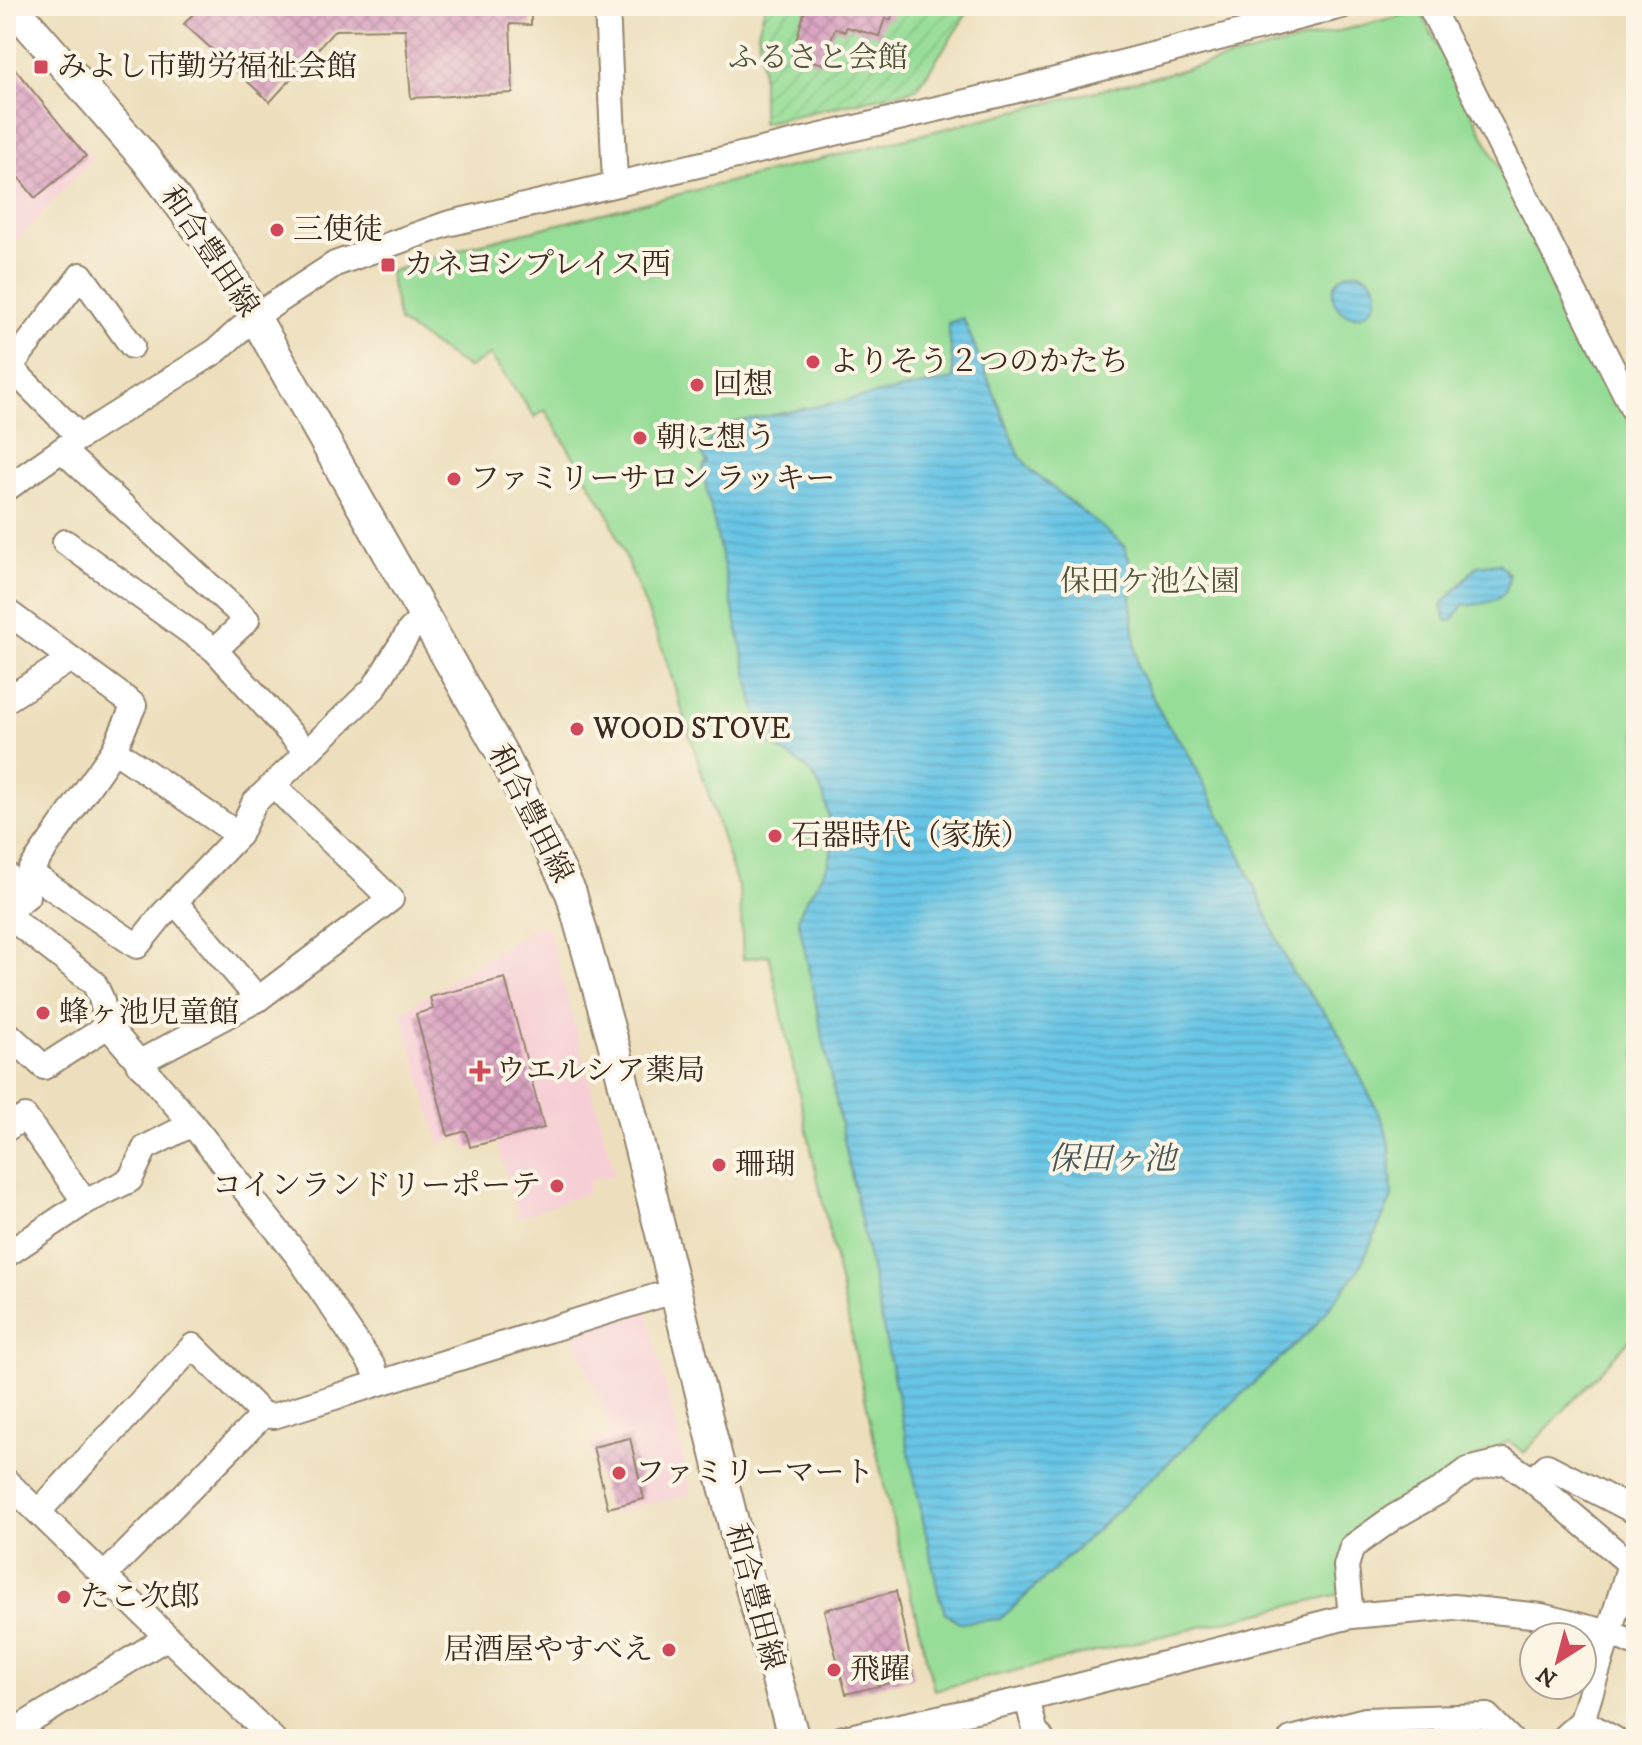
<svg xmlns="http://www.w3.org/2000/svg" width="1642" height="1745" font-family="'IM FELL DW Pica','Noto Serif JP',serif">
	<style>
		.built { fill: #f6cfd6 }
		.park { fill: #96dd97; stroke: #68845a; stroke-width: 2 }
		.garden { fill: url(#garden-furrows); stroke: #68845a; stroke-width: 2 }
		.water { fill: url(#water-rules); stroke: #517882; stroke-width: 2 }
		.building { fill: url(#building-cross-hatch) }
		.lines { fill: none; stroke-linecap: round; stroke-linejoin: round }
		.minor-casing { stroke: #94846e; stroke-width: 28 }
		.major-casing { stroke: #94846e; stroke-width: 34 }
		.minor { stroke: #fff; stroke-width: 24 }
		.major { stroke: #fff; stroke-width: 30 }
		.poi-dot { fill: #d1495b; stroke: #fcf5e5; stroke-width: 3 }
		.labels { text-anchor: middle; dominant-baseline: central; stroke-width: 8; stroke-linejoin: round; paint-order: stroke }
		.park-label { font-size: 30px; fill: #52573c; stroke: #fcf5e5 }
		.poi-label { font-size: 30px; fill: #3b2a1e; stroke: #fcf5e5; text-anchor: start }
		.street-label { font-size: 30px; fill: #3b2a1e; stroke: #fcf5e5 }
		.water-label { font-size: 32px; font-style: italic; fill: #48585a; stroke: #fcf5e5 }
	</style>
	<defs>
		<pattern id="garden-furrows" width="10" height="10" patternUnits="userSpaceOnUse" patternTransform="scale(2)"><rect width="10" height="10" fill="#96dd97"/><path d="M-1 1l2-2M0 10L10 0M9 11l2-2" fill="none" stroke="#82be82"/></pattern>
		<pattern id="water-rules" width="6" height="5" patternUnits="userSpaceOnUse" patternTransform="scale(2)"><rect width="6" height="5" fill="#67c5e5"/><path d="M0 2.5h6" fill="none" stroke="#5aa9c4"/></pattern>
		<pattern id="building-cross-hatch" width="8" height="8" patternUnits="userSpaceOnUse" patternTransform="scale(2)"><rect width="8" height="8" fill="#d89ebf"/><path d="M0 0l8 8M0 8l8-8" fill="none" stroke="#b0819b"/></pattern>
	</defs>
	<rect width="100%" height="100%" fill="#fcf5e5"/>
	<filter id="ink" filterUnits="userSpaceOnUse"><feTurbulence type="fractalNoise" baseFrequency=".0125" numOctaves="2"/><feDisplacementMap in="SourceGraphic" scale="16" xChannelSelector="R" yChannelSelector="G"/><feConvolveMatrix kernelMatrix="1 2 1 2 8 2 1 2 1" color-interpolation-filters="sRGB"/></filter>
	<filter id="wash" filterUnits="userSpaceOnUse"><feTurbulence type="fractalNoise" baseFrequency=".006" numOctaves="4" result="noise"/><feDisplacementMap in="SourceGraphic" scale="32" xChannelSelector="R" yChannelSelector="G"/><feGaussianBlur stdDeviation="1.8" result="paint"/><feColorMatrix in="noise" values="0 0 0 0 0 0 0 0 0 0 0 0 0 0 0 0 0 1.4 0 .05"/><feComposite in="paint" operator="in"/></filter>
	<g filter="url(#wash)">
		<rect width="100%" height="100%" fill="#eddfbd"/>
		<!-- built -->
		<g class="built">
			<path d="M6,54l87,103 -78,86 -9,-8z"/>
			<path d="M534,927h14l67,248 -27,6 1,11 -71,26 -21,-76 -31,8 -4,-13 -22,7 -39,-132z"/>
			<path d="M647,1309l45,185 -84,20 -19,-73 23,-8 -39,-99z"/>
		</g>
		<!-- park -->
		<path class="park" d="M1420,11l216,424v898l-112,120 -15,-12 -50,25 -113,73 -6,55 -406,96 -50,-205 -115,-530 -26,4 -3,-65 -77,-244 -55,-137 -63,-103 -10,7 -45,-62 -22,13 -69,-46 -10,-50 85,-27z"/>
		<!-- garden -->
		<path class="garden" d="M765,6h207l-55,83 -155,34v-54l-4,-37z"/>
		<!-- water -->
		<g class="water">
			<circle cx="1355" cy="294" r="22"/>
			<path d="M963,318l57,138 12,15 92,74 8,23 -1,34 7,67 27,52 21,28 54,105 52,118 43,54 49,98 6,25 2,49 -34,73 -45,57 -298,278 -15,13 -41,4 -14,-10 -7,-21 -140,-674c6,-20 22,-35 30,-54 10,-22 -2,-76 -19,-93 -13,-13 -31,-21 -46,-32l-3,-8 -58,-263 4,-6 -5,-8 21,-29 232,-46 -6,-56z"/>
			<path d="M1499,563l10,11c0,30 -23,29 -47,32l-9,14 -7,1 -4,-15 3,-5 32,-35z"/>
		</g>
		<g id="blocks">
			<!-- building -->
			<g class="building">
				<path d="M196,6h345v6l-10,1v12l-21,-1 3,69 -102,5 -6,-69 -70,1 -65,72 -86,-78 14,-16z"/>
				<path d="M806,6h88l-3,14 -6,-2 -6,18 -33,-9 -1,5 -10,-4 -12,36 -31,-9z"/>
				<path d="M6,58l80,98 -51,42 -29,-36z"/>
				<path d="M505,978l39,150 -74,19 -4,-16 -18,5 -32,-122 17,-5 -3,-12z"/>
				<path d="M630,1438l14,61 -36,9 -15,-61z"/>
				<path d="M896,1591l18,86 -68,17 -22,-84z"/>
			</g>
		</g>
	</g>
	<g filter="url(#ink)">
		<use href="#blocks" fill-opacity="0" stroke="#94846e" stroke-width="2"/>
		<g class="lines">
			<defs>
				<g id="minor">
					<path d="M607,6l8,176"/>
					<path d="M1430,6l206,409"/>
					<path d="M80,437l-70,-70 71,-92 51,71"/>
					<path d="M62,450l185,170 -32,30"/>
					<path d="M6,489l74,-52 136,-86 38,-34 81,-53 112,-40 566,-133 329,-85"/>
					<path d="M65,542l150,108 92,102"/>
					<path d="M6,611l128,94 -20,45 -85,122 108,74 25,-31 77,-80 15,-32 120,-115 36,-58 13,-12"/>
					<path d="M6,700l65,-41"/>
					<path d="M114,750l125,85"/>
					<path d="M6,874l21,22 -21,17"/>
					<path d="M175,902l83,97"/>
					<path d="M6,914l88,69 7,15 7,28 84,98 106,132 76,112"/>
					<path d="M6,1032l38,35 64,-41"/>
					<path d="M138,1063l120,-64 133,-100 -118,-114"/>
					<path d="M6,1129l19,-12 60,85"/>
					<path d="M6,1255l79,-53 45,-22 15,-32 47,-24"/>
					<path d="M1532,1480l98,84 -48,157 -20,18"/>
					<path d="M6,1481l267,258"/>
					<path d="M38,1512l155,-166 70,69"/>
					<path d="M104,1576l159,-161 11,1 383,-120 19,-3"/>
					<path d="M1351,1616l-5,-50 6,-19 42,-30 44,-25 30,-22 37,-9 27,19 15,-14 89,46"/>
					<path d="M1027,1699l8,31 7,9"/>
					<path d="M1582,1721l32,18"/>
					<path d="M6,1736l160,-98"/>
					<path d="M840,1739l187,-40 324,-83 103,-9 87,9 69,17 26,11"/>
					<path d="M1291,1739l74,-19 122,-4 23,23"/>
				</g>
				<path id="major" d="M12,6l133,152 82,110 279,493 65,132 44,156 125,501 54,189"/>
			</defs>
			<!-- minor casing -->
			<use href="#minor" class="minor-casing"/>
			<!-- major casing -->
			<use href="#major" class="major-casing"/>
			<!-- minor -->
			<use href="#minor" class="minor"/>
			<!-- major -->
			<use href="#major" class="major"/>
		</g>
	</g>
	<!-- markers -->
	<g class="poi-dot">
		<rect x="33" y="59" width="16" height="16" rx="4"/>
		<circle cx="277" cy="230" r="8"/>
		<rect x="380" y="257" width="16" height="16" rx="4"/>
		<circle cx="813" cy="362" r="8"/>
		<circle cx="697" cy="385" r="8"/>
		<circle cx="640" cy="438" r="8"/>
		<circle cx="454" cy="479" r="8"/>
		<circle cx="577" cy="729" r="8"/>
		<circle cx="775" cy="836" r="8"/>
		<circle cx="43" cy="1013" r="8"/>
		<path d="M476 1059h8v8h8v8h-8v8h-8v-8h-8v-8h8z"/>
		<circle cx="719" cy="1165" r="8"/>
		<circle cx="557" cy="1186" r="8"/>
		<circle cx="619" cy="1473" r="8"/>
		<circle cx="64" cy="1597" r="8"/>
		<circle cx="669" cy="1650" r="8"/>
		<circle cx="834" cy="1670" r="8"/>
	</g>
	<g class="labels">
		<!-- park labels -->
		<g class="park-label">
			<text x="818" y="58">ふるさと会館</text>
			<text x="1150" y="582">保田ケ池公園</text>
		</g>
		<!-- poi labels -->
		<g class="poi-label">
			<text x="57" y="67">みよし市勤労福祉会館</text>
			<text x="293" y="230">三使徒</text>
			<text x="404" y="265">カネヨシプレイス西</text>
			<text x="829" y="362">よりそう２つのかたち</text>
			<text x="713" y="385">回想</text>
			<text x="656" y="438">朝に想う</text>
			<text x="470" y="479">ファミリーサロン ラッキー</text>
			<text x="593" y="729">WOOD STOVE</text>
			<text x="791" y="836">石器時代（家族）</text>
			<text x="59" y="1013">蜂ヶ池児童館</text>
			<text x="496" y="1071">ウエルシア薬局</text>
			<text x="735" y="1165">珊瑚</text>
			<text x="541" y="1186" text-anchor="end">コインランドリーポーテ</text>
			<text x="635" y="1473">ファミリーマート</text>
			<text x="80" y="1597">たこ次郎</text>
			<text x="653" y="1650" text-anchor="end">居酒屋やすべえ</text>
			<text x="850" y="1670">飛躍</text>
		</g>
		<!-- street labels -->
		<g class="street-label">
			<text transform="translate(209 252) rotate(56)">和合豊田線</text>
			<text transform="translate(530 814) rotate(63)">和合豊田線</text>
			<text transform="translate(754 1597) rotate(75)">和合豊田線</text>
		</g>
		<!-- water labels -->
		<g class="water-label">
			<text x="1112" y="1160">保田ヶ池</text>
		</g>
	</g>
	<!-- margin -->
	<rect width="1642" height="1745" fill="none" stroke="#fcf5e5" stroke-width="32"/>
	<!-- north arrow -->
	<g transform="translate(1558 1661) rotate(216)"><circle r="38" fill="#fcf5e5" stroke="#afa495" stroke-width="2"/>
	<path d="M0-6L14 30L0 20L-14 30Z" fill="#d1495b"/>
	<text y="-12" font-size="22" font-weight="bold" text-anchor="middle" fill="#3b2a1e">N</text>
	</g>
</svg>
